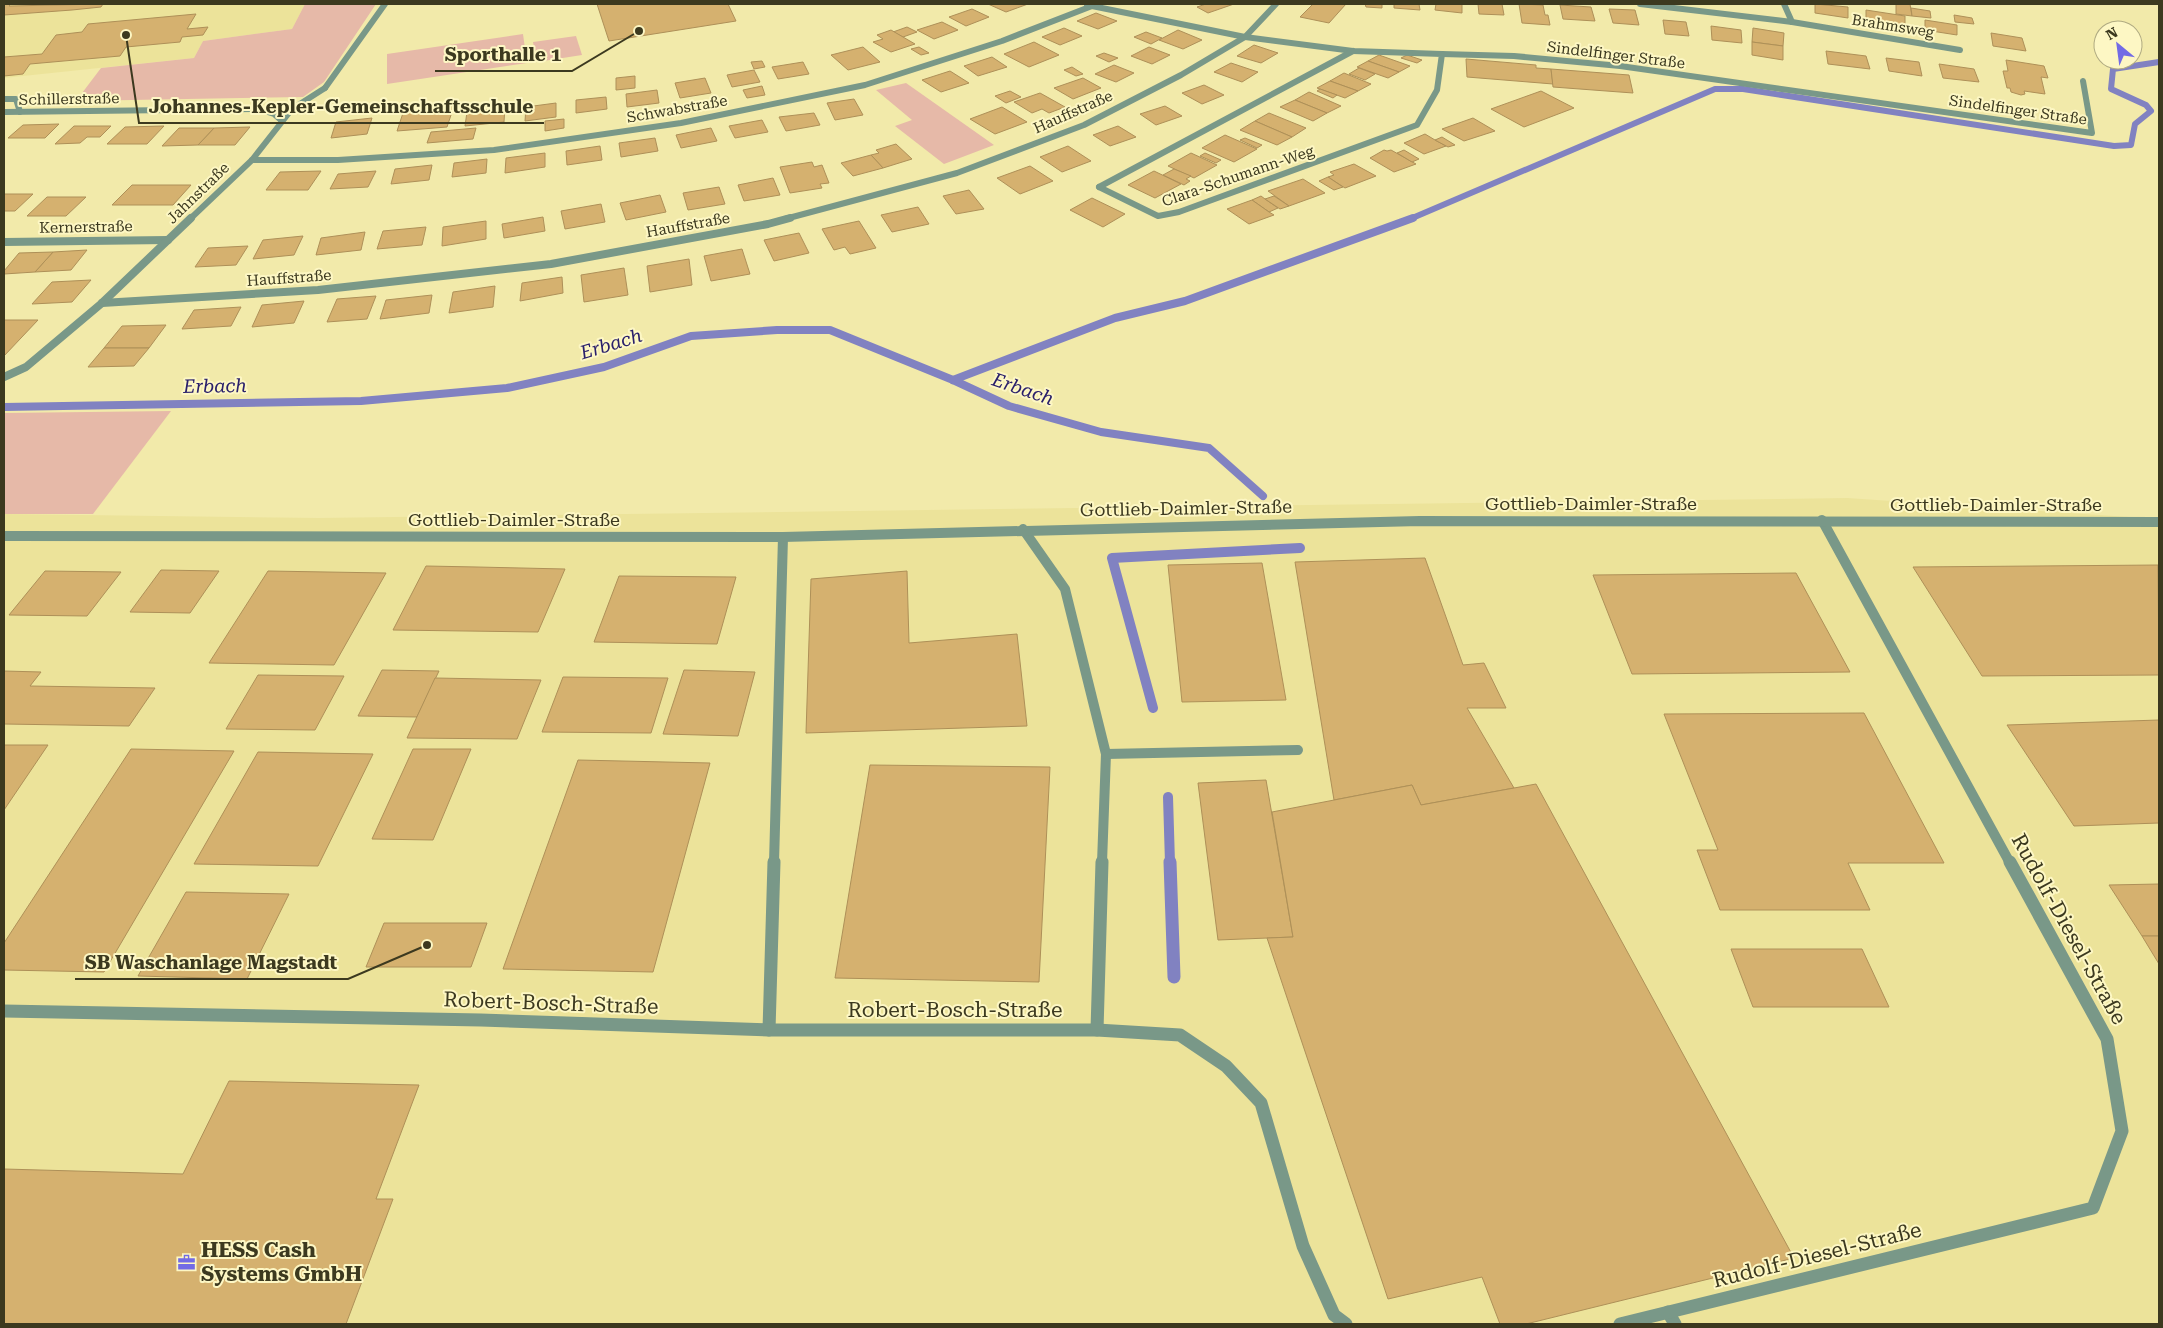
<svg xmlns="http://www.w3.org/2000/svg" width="2163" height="1328" font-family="'Roboto Serif',serif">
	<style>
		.built { fill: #ece39a }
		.green { fill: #e6b9a8 }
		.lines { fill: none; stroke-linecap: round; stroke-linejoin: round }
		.stream-far3 { stroke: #8182c1; stroke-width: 6 }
		.stream-far2 { stroke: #8182c1; stroke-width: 8 }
		.stream-far1 { stroke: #8182c1; stroke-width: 10 }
		.stream { stroke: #8182c1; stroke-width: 13 }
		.building { fill: #d5b16f; stroke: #ae9058 }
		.service-far2 { stroke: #799888; stroke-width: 6 }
		.service-far1 { stroke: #799888; stroke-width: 10 }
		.service { stroke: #799888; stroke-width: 13 }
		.minor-far3 { stroke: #799888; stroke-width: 6 }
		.minor-far2 { stroke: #799888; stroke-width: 8 }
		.minor-far1 { stroke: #799888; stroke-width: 10 }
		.minor { stroke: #799888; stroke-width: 13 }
		.labels { text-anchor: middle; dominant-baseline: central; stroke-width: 4; stroke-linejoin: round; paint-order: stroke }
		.far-street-label { font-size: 15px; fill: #3c391f; stroke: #fdf7c4 }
		.street-label { font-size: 18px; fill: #3c391f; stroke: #fdf7c4 }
		.water-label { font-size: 19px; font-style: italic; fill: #2a206b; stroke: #fdf7c4 }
		.near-street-label { font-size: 21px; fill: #3c391f; stroke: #fdf7c4 }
		.near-poi-label { font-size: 21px; font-weight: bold; fill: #3c391f; stroke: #fdf7c4; text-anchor: start }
		.leader { fill: none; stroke: #3c391f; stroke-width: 2 }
		.callout-dot { fill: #3c391f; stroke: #fdf7c4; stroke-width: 2 }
		.callout-label { font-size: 19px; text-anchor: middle; font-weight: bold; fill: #3c391f; stroke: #fdf7c4; stroke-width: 4; stroke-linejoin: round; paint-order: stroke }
	</style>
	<rect width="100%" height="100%" fill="#f2eaaa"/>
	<!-- built -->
	<g class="built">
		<path d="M4,4h301l-13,25 -89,12 -9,17 -190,20z"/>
		<path d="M1847,498l297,20 15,5v801h-2155v-810l314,4z"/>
	</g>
	<!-- green -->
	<g class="green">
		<path d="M305,4h71l-52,78 -21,15 -227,4 25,-33 93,-10 9,-17 89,-12z"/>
		<path d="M523,34l4,29 -140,21v-30z"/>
		<path d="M576,36l6,19 -45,7 -4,-20z"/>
		<path d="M906,83l88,62 -50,19 -49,-38 17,-6 -36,-30z"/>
		<path d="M171,411l-78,103h-89v-101z"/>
	</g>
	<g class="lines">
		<!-- stream-far3 -->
		<path class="stream-far3" d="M1410,219l305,-130h28l371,57 17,-1 4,-21 16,-13 -5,-6 -35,-16 2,-20 46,-7"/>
		<!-- stream-far2 -->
		<g class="stream-far2">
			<path d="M953,380l162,-62 70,-17 228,-83"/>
			<path d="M4,407l357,-6 146,-13 97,-21 87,-31 86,-6h53l123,50 56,26 92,26 108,16 54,48"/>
		</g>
		<!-- stream-far1 -->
		<g class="stream-far1">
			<path d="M1153,708l-41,-150 188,-10"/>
			<path d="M1168,797l2,66"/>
		</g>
		<!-- stream -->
		<path class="stream" d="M1170,862l4,115"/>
	</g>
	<!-- building -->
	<g class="building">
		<path d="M4,4h7l-2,2 94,-2 -2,3 -29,3 -68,5z"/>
		<path d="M597,4h131l8,17 -127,20z"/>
		<path d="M988,4h40l-22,8z"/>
		<path d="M1206,4h28l-26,9 -11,-6z"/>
		<path d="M1313,4h33l-17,19 -29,-6z"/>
		<path d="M1365,4h17v4l-16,-1z"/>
		<path d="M1394,4h25l1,6 -26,-2z"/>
		<path d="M1436,4h26v9l-27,-3z"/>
		<path d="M1478,4h24l2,11 -25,-1z"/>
		<path d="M1519,4l24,1 2,10h3l2,10 -28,-2z"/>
		<path d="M1815,4l33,3v11l-33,-5z"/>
		<path d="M1896,4h14l2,12 -16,-2z"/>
		<path d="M1560,5l31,2 4,14 -32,-2z"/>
		<path d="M1911,8l19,3 1,7 -19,-2z"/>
		<path d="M972,9l17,8 -23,9 -17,-9z"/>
		<path d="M1609,9l26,1 4,15 -26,-2z"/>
		<path d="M1866,10l39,6v11l-39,-7z"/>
		<path d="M1096,13l21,8 -19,8 -21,-8z"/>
		<path d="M196,14l-9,15 21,-2 -5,8 -21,2 -2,5 -54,5 -6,9 -90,8 -7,10 -19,2v-19l38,-3 14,-19 26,-3 6,-8z"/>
		<path d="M1954,15l18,3 2,6 -19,-2z"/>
		<path d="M1663,20l23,2 3,14 -24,-2z"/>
		<path d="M1925,20l32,5v10l-32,-5z"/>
		<path d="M942,22l16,8 -24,9 -17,-9z"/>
		<path d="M1711,26l30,4 1,13 -30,-3z"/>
		<path d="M907,27l10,5 -14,5 -10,-5z"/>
		<path d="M1064,28l18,8 -22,9 -18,-8z"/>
		<path d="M1753,28l31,5 -1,13 -31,-4z"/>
		<path d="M891,30l24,14 -24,8 -18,-10 10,-3 -6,-4z"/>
		<path d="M1178,30l24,10 -19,9 -24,-9z"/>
		<path d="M1146,32l16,6 -11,6 -17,-7z"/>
		<path d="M1991,33l31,5 4,13 -33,-5z"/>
		<path d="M1034,42l25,13 -30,12 -25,-13z"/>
		<path d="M1752,42l31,4v14l-31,-5z"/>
		<path d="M1254,45l24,8 -17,10 -24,-7z"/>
		<path d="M863,47l17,15 -32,8 -17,-15z"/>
		<path d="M919,47l10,6 -8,2 -10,-6z"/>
		<path d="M1149,47l21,8 -18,9 -21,-8z"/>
		<path d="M1826,51l40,5 4,13 -42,-5z"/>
		<path d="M1104,53l14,5 -9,4 -13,-6z"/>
		<path d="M1379,55l31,11 -11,6 -31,-11z"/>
		<path d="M1407,55l15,5 -5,3 -16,-5z"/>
		<path d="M992,57l15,10 -29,9 -14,-10z"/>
		<path d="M1886,58l33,4 3,14 -33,-5z"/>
		<path d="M1466,59l70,6v3l15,1 2,15 -86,-7z"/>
		<path d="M2006,60l38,6 4,12 -7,-1 4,17 -21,-3 1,3 -4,1 -10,-3 -1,-4h-3l-4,-17h5z"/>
		<path d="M762,61l3,6 -11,2 -3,-7z"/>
		<path d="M1368,61l31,11 -11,6 -31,-11z"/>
		<path d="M803,62l6,12 -31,5 -6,-12z"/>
		<path d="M1231,63l27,9 -16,10 -28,-10z"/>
		<path d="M1939,64l35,5 5,13 -36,-4z"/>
		<path d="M1114,65l20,8 -18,9 -21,-8z"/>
		<path d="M1072,67l11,7 -7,2 -12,-6z"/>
		<path d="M1359,68l16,6 -10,6 -16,-6z"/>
		<path d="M1551,69l78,6 4,18 -80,-6z"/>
		<path d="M754,70l6,12 -28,5 -5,-12z"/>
		<path d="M950,71l19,12 -28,9 -19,-12z"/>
		<path d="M1344,73l27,11 -13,7 -28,-10z"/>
		<path d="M635,76v12l-19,2v-12z"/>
		<path d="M705,78l6,15 -31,5 -5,-15z"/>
		<path d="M1083,78l18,10 -28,11 -19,-11z"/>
		<path d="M1330,81l28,10 -13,7 -28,-10z"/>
		<path d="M1204,85l20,10 -22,9 -20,-11z"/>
		<path d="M762,86l3,9 -18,3 -4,-8z"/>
		<path d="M1320,89l17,6 -4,3 -16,-7z"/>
		<path d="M657,90l2,13 -32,4 -1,-13z"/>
		<path d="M1010,91l11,6 -15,6 -11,-7z"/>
		<path d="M1541,91l33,17 -50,19 -33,-18z"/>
		<path d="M1309,92l32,14 -14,7 -32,-13z"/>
		<path d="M1040,93l25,14 -16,6 -7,-4 -10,4 -18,-11z"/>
		<path d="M606,97l1,12 -31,4v-13z"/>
		<path d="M854,99l9,16 -28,5 -8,-17z"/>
		<path d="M1295,100l32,13 -14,8 -33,-14z"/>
		<path d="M556,103v14l-31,4 1,-14z"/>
		<path d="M454,106l-7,21 -50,4 6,-18z"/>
		<path d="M1165,106l17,10 -26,9 -16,-11z"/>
		<path d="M505,107l-1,15 -39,4 2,-14z"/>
		<path d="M1002,107l25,15 -32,12 -25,-15z"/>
		<path d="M814,113l6,12 -34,6 -7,-14z"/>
		<path d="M1269,113l37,15 -14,9 -37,-16z"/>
		<path d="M372,118l-5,16 -36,4 5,-16z"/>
		<path d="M1473,118l22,13 -31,10 -22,-12z"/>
		<path d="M564,119v9l-19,3v-10z"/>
		<path d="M762,120l6,12 -33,6 -6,-12z"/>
		<path d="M1255,121l37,16 -15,8 -37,-15z"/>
		<path d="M59,124l-14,14h-37l15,-13z"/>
		<path d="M74,126h37l-11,11h-13l-7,6 -25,1z"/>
		<path d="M164,126l-17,18h-40l18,-17z"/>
		<path d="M1118,126l18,11 -26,9 -17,-11z"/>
		<path d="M250,127l-15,18h-37l16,-17z"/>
		<path d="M179,128h35l-16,17 -36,1z"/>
		<path d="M476,128l-3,11 -46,4 4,-11z"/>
		<path d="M711,128l6,13 -36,7 -5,-13z"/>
		<path d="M1425,134l10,6 11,6 -22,8 -20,-11z"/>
		<path d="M1225,135l32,14 -23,13 -32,-14z"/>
		<path d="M1442,137l13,8 -7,2 -13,-7z"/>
		<path d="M655,138l3,13 -37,6 -2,-14z"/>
		<path d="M1245,138l17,7 -5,3 -17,-8z"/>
		<path d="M896,144l16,15 -29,9 -12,-13 8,-2 -3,-3z"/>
		<path d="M600,146l2,14 -35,5 -1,-14z"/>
		<path d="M1068,146l23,15 -29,11 -22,-15z"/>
		<path d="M1384,150l3,1 4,-1 25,14 -22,8 -24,-14z"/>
		<path d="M1404,150l15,9 -7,3 -15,-9z"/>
		<path d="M545,153v14l-40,6 1,-15z"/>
		<path d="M1191,153l26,12 -23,13 -26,-12z"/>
		<path d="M1205,153l16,7 -5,3 -16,-7z"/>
		<path d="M871,155l12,13 -30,8 -12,-13z"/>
		<path d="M487,159l-1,14 -34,4 2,-14z"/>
		<path d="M812,162l2,5 8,-2 7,18 -9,1 2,4 -32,5 -10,-26z"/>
		<path d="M1354,164l22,12 -31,12 -17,-11 6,-2 -4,-3z"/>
		<path d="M432,165l-3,15 -38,4 4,-15z"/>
		<path d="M1030,166l23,15 -33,13 -23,-16z"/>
		<path d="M1174,169l17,7 -5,3 4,2 -6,4 -21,-10z"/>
		<path d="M321,171l-13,19h-42l14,-18z"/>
		<path d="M376,171l-8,16 -38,2 8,-15z"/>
		<path d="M1154,171l27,13 -26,14 -27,-13z"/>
		<path d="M1328,177l15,10 -9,3 -15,-9z"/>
		<path d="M773,178l7,17 -36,6 -6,-16z"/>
		<path d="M1303,179l22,14 -36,13 -21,-15z"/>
		<path d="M132,185h59l-18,20h-61z"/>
		<path d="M719,187l6,17 -37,6 -5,-17z"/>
		<path d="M969,190l15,19 -28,5 -13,-18z"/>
		<path d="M4,194h29l-18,17h-11z"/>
		<path d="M660,195l6,17 -40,8 -6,-17z"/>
		<path d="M1261,196l4,3 13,9 -9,4 -17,-12z"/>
		<path d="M1274,196l15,10 -9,3 -15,-10z"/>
		<path d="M47,197h39l-20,19h-39z"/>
		<path d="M1092,198l33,16 -22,13 -33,-17z"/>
		<path d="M1252,200l17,12 5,3 -25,9 -22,-15z"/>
		<path d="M601,204l4,18 -40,7 -4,-18z"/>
		<path d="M918,207l11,17 -37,8 -11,-17z"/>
		<path d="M543,217l2,14 -41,7 -2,-14z"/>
		<path d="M486,221v18l-44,7 1,-19z"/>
		<path d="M859,221l17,27 -26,6 -5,-7 -11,3 -12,-21z"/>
		<path d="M426,227l-4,18 -45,4 6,-18z"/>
		<path d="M365,232l-4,18 -45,5 5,-17z"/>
		<path d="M799,233l10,20 -35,8 -10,-21z"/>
		<path d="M303,236l-9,19 -41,4 10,-19z"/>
		<path d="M248,246l-12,19 -41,2 13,-19z"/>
		<path d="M742,249l8,25 -39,7 -7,-25z"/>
		<path d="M87,250l-16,20 -36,2 18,-20z"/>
		<path d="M53,252l-18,20 -31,2v-3l15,-18z"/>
		<path d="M689,259l3,26 -42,7 -3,-26z"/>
		<path d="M624,268l4,27 -44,7 -3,-27z"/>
		<path d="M562,277l1,16 -43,8 2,-18z"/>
		<path d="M91,280l-19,22 -40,2 20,-22z"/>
		<path d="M495,286l-2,21 -44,6 4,-21z"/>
		<path d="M432,295l-3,18 -49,6 6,-19z"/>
		<path d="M376,296l-9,23 -40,3 10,-23z"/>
		<path d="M304,301l-10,22 -42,4 10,-22z"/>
		<path d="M241,307l-10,19 -49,3 12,-19z"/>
		<path d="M4,320h34l-34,36z"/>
		<path d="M166,325l-17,23h-45l18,-22z"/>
		<path d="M104,348h45l-15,18 -46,1z"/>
		<path d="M1425,558l38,107 21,-2 22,45h-39l47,80 -93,17 -9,-20 -78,15 -39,-238z"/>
		<path d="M1262,563l24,137 -104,2 -14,-137z"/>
		<path d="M2158,565l1,110 -177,1 -69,-109z"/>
		<path d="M426,566l51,1 88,2 -27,63 -145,-2z"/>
		<path d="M161,570l58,1 -29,42 -60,-1z"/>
		<path d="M45,571l76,1 -34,44 -78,-1z"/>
		<path d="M268,571l118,2 -52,92 -125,-2z"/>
		<path d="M907,571l2,72 108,-9 10,92 -221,7 5,-154z"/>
		<path d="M1796,573l54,99 -218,2 -39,-99z"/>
		<path d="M619,576l117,1 -19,67 -123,-2z"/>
		<path d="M382,670l57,1 -22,46 -59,-1z"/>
		<path d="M684,670l71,2 -17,64 -75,-2z"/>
		<path d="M4,671l37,1 -11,14 125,2 -26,38 -125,-2z"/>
		<path d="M258,675l86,1 -29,54 -89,-1z"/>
		<path d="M563,677l105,1 -17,55 -109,-1z"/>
		<path d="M435,678l106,2 -24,59 -110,-1z"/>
		<path d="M1864,713l80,150h-96l22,47h-150l-23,-60h21l-54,-136z"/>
		<path d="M2159,720v103l-85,3 -67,-101z"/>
		<path d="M4,745h44l-44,65z"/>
		<path d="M131,749l103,2 -130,221 -100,-2v-27z"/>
		<path d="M413,749h58l-38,91 -61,-1z"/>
		<path d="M258,752l115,2 -55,112 -124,-2z"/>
		<path d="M578,760l132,3 -57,209 -150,-3z"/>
		<path d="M870,765l180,2 -11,215 -204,-4z"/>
		<path d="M1266,780l27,157 -75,3 -20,-157z"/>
		<path d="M1536,784l258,474 -268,66h-26l-18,-47 -94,22 -121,-361 26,-1 -21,-125 140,-27 9,20z"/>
		<path d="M2159,884v52h-17l-33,-51z"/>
		<path d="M186,892l103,2 -42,85 -109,-3z"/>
		<path d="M384,923h103l-16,44h-105z"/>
		<path d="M2142,936h17v28z"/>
		<path d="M1731,949h131l27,58h-136z"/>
		<path d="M229,1081l190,4 -43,114h17l-47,125h-342v-155l179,5z"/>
	</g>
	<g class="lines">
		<!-- service-far2 -->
		<g class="service-far2">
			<path d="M1442,54l72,2 106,10 472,67 -9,-52"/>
			<path d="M325,88l60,-84"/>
			<path d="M4,99h12l4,13"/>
		</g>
		<!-- service-far1 -->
		<path class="service-far1" d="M774,863l9,-326"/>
		<!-- service -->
		<g class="service">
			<path d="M769,1030l5,-168"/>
			<path d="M1668,1312l7,12"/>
		</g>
		<!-- minor-far3 -->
		<g class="minor-far3">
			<path d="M1640,4l152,18 168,28"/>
			<path d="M1784,4l8,18"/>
			<path d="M1087,5l158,32 108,14 89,3 -5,36 -20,35 -238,87 -21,4 -59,-29"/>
			<path d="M4,112l254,-3 16,5 8,7"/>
			<path d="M252,160h86l156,-10 187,-27 184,-38 137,-44 90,-35"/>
			<path d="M1099,187l254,-136"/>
			<path d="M190,219l62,-59 40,-51 33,-21"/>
			<path d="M785,219l172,-46 127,-48 97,-50 64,-38 31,-33"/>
		</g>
		<!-- minor-far2 -->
		<g class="minor-far2">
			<path d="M4,242l164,-2"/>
			<path d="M102,303l216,-13 233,-26 217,-40 22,-6"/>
			<path d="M4,377l22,-10 76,-64 89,-85"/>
		</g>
		<!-- minor-far1 -->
		<g class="minor-far1">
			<path d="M1822,520l188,343"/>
			<path d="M1023,529l42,60 41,165 -4,109"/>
			<path d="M4,536l779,1 637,-16 739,1"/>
			<path d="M1106,754l192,-4"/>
		</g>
		<!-- minor -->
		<g class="minor">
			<path d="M4,1011l477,9 288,10h328l83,5 46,31 35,37 42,143 31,69 12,9"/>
			<path d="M1097,1030l5,-168"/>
			<path d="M1620,1324l473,-116 29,-77 -15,-92 -97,-177"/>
		</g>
	</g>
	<!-- icons -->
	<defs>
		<symbol id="office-bare" viewBox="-9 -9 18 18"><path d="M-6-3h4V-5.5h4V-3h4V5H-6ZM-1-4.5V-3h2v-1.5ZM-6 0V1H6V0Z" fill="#726be5" stroke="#fdf7c4" stroke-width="2.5" paint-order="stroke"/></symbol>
	</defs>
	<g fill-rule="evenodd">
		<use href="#office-bare" x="174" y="1250" width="25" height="25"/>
	</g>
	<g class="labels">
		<!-- far-street labels -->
		<g class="far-street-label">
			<text transform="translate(1893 26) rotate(9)">Brahmsweg</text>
			<text transform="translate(1616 55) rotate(7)">Sindelfinger Straße</text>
			<text transform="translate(69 99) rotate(-1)">Schillerstraße</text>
			<text transform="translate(677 109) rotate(-10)">Schwabstraße</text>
			<text transform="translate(2018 110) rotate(8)">Sindelfinger Straße</text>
			<text transform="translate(1073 112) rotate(-24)">Hauffstraße</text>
			<text transform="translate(1238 176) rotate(-19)">Clara-Schumann-Weg</text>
			<text transform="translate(198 193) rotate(-44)">Jahnstraße</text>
			<text transform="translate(688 225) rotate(-10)">Hauffstraße</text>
			<text transform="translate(86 227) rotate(-1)">Kernerstraße</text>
			<text transform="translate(289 278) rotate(-4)">Hauffstraße</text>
		</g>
		<!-- street labels -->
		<g class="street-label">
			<text x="1591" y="503">Gottlieb-Daimler-Straße</text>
			<text x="1996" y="504">Gottlieb-Daimler-Straße</text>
			<text transform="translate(1186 508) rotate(-1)">Gottlieb-Daimler-Straße</text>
			<text x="514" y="519">Gottlieb-Daimler-Straße</text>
		</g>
		<!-- water labels -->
		<g class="water-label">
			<text transform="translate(611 344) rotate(-17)">Erbach</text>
			<text transform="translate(215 386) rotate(-1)">Erbach</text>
			<text transform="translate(1023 389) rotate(19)">Erbach</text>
		</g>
		<!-- near-street labels -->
		<g class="near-street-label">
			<text transform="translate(2069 929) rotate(61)">Rudolf-Diesel-Straße</text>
			<text transform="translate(551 1003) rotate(2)">Robert-Bosch-Straße</text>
			<text x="955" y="1010">Robert-Bosch-Straße</text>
			<text transform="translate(1817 1255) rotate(-14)">Rudolf-Diesel-Straße</text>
		</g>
		<!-- near-poi labels -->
		<g class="near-poi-label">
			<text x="201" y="1250">HESS Cash<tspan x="201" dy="24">Systems GmbH</tspan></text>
		</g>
	</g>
	<!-- callouts -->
	<path class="leader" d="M639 31L572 71H435M126 35L139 123H544M427 945L348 979H75"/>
	<g class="callout-dot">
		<circle cx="639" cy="31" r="5"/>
		<circle cx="126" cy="35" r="5"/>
		<circle cx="427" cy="945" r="5"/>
	</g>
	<g class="callout-label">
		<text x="503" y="61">Sporthalle 1</text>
		<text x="341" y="113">Johannes-Kepler-Gemeinschaftsschule</text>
		<text x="211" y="969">SB Waschanlage Magstadt</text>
	</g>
	<!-- border -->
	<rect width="2163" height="1328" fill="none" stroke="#3c391f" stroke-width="10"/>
	<!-- north arrow -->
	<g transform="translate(2118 45) rotate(331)"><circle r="24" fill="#fdf7c4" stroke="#b0ab82"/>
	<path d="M0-4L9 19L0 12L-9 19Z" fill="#726be5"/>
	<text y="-8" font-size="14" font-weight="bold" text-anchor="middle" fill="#3c391f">N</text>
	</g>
</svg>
